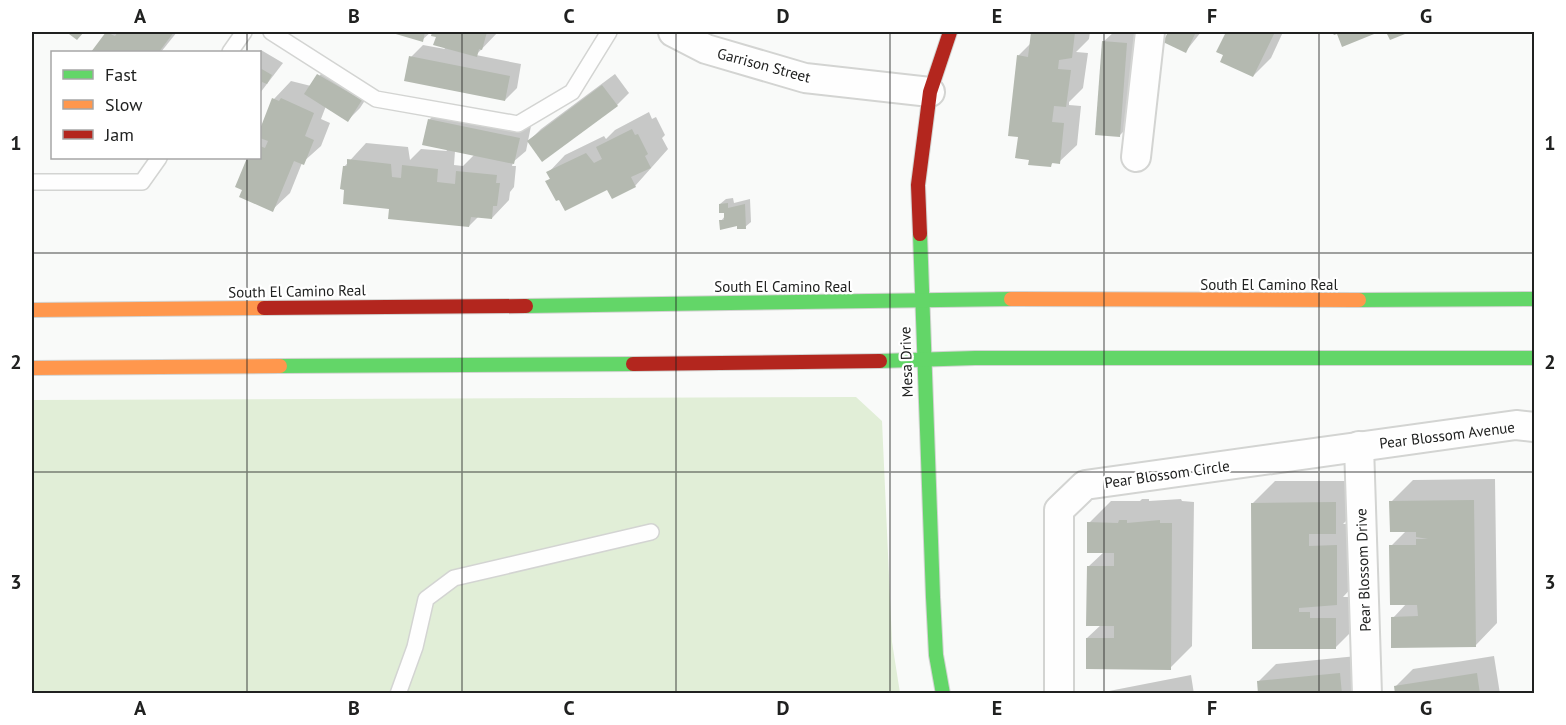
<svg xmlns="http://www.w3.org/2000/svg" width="1566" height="725" font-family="'PT Sans',sans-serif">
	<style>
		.green { fill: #e1eed7 }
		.shadow { fill: #0003; fill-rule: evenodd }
		.building { fill: #b4b9b0 }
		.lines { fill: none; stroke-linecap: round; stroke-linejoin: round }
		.lane-casing { stroke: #d3d4d2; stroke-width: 18 }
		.street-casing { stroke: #d3d4d2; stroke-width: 32 }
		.fast-casing { stroke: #d3d4d2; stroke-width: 16 }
		.slow-casing { stroke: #d3d4d2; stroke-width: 16 }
		.jam-casing { stroke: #d3d4d2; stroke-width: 16 }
		.lane { stroke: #fefefe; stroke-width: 15 }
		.street { stroke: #fefefe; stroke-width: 28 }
		.fast { stroke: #63d668; stroke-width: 14 }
		.slow { stroke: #ff974d; stroke-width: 14 }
		.jam { stroke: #b3261e; stroke-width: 14 }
		.grid { fill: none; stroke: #202120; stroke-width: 1.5; stroke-opacity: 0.55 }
		.labels { text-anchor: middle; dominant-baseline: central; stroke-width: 4.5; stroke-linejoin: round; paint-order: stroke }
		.street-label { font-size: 15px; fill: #202120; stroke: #fff }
		.neatline { fill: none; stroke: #202120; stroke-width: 2 }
		.grid-label { font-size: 20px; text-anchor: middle; font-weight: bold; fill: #202120 }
	</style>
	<rect width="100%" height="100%" fill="#f9faf9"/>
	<!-- green -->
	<path class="green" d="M856,397l26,24 10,221 8,51h-868v-293z"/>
	<!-- shadow -->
	<g class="shadow">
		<path d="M108,32h69l-16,20h-68z"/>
		<path d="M392,32h39l-9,8z"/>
		<path d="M434,32h64l-22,23 45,9 -4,24 -12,12 -94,-43 12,-12 22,4 -7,-13 -5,-1z"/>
		<path d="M1032,32h58l-1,7 -13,13 12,1 -5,35 -14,14v3l12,1 -4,39 -18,17h-5l-4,3 -20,-6 -10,-24 -2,-79 13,-13z"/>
		<path d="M1114,32h24l-6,91 -12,12 -17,-93z"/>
		<path d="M1170,32h31l-15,19 -21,-9z"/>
		<path d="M1227,32h56l-12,26 -18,18 -35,-25z"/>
		<path d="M1334,32h41l-32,13 -5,-13z"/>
		<path d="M261,50l22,13 -23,30 -2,-41z"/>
		<path d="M330,63l43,25 -13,20 -12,12 -22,-14 -5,13 9,4 -9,23 -19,17 -12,30 -18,17 -35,-24 12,-28h11v-25l14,-34 17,-18 20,5z"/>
		<path d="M615,74l14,19 -12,12 -88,36 12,-12z"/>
		<path d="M441,108l90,18 -5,25 -13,11 -1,4h4l-2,21 -4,5 -1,8 -17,18 -13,-2 -10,10 -78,-19 -47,-40 22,-24 42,4 2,13 11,-11 26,2 -18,-31zM455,151l19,4 -11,11 -9,-1z"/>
		<path d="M649,112l3,7 4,-2 9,18 -3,3 6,11 -33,37 -27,2 -61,-7 4,-3 -3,-5 17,-18 39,-19 2,3 9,-9z"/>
		<path d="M733,198l1,5 16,-4 1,23 -6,5 -24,-6 4,-5v-5l-5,-7 6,-5z"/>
		<path d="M1495,479l2,144 -22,23 -82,-28 14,-15 -16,-57 15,-15 -15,-29 22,-22z"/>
		<path d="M1275,481h82v29l-14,14h15v57l-15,16h15v28l-22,22 -82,1 -1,-145z"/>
		<path d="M1142,499h7v2l32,-2 1,2 12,1 -2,144 -22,22 -83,-30 15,-14 -13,-58 15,-14 -15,-29 22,-22h29z"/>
		<path d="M1357,656l3,29 -9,9h-91l-2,-12 18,-18z"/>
		<path d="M1494,656l6,38h-103l-2,-7 18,-18z"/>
		<path d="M1191,675l3,19h-88l3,-3z"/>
	</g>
	<!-- building -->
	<g class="building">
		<path d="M70,32h11l2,1 -6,7 -8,-6z"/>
		<path d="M106,32l9,4 3,-4h56l-15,20h-68z"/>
		<path d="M389,32h36l-2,10z"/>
		<path d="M432,32h55l-5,18 -3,-1 -2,8 -44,-12 3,-8 -5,-1z"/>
		<path d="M1031,32h44l-3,26 -13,2 -1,9 13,1 -5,37 -12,-1 -2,16 12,1 -4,41 -8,-1 -1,4 -23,-2 1,-5 -14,-2 3,-21 -10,-1 9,-81 11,2z"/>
		<path d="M1168,32h28l-10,21 -23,-11z"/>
		<path d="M1226,32h49l-22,45 -33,-15 3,-7 -7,-3z"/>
		<path d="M1332,32h47l-37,15 -5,-13 -3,1z"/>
		<path d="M1386,32h24l-20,8z"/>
		<path d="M1102,41l25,2 -7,94 -25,-2z"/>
		<path d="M409,56l101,20 -5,25 -101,-20z"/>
		<path d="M260,68l12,7 -5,9 -5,-2 -2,5z"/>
		<path d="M317,74l45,26 -14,22 -44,-28z"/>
		<path d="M602,85l16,21 -76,56 -15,-21z"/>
		<path d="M272,98l7,3 2,-3 33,15 -9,23 9,4 -10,25 -10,-4 -21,51 -34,-15 3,-7 -7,-3 12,-29h13v-12l5,2 3,-7 -8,-3v-9z"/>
		<path d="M428,119l92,19 -6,26 -92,-19z"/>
		<path d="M632,129l3,6 3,-1 10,20 -3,2 6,12 -20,9 5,10 -24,12 -5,-9 -42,21 -6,-11 -3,1 -11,-20 5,-2 -4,-7 40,-19 8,10 8,-4 -6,-12z"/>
		<path d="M347,159l44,5 1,13 9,1 1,-13 36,4 -1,13 18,2 1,-13 41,4 -1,8h4l-3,23h-4l-1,13 -21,-2 -2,10 -81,-8 1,-10 -46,-5 1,-14 -4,-1 3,-23h4z"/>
		<path d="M728,203v5l17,-4 1,25h-9v-3l-17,4 -1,-10h5v-7h-5v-9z"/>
		<path d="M1474,500l2,147 -85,1v-31l27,-1 -1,-11h-27l-1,-60h27v-6h12l-12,-2v-5h-26l-1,-31z"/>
		<path d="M1336,502v32h-27v12l28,-1v60l-38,3v4h11v6h26v31h-84l-1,-146z"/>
		<path d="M1119,520h8v3l33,-3v3h12l-1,147 -85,-1v-31h28v-12h-28l1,-60h27v-13h-27v-31l31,1z"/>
		<path d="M1340,673l2,21h-84l-1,-13z"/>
		<path d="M1477,673l3,21h-85l-1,-8z"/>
	</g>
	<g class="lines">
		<defs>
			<g id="lane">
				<path d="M271,32l105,67 142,25 54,-32 37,-60"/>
				<path d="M230,52l14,-20"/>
				<path d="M32,182h110l17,-24"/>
				<path d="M398,694l17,-47 11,-48 28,-21 197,-46"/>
			</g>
			<g id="street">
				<path d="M673,32l33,17 99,29 125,14"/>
				<path d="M1136,157l14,-125"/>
				<path d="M1359,446l8,248"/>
				<path d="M1059,694v-184l26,-25 431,-60 18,2"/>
			</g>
			<g id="fast">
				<path d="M920,234l13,363 3,58 7,39"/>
				<path d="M1359,300l175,-1"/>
				<path d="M526,306l485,-7"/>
				<path d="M880,361l95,-3h559"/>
				<path d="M280,366l353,-2"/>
			</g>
			<g id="slow">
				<path d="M1011,299l348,1"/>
				<path d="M32,310l232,-2"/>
				<path d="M32,368l248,-2"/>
			</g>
			<g id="jam">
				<path d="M920,234l-2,-49 12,-93 20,-60"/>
				<path d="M264,308l262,-2"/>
				<path d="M633,364l247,-3"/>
			</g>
		</defs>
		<!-- lane casing -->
		<use href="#lane" class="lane-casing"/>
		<!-- street casing -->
		<use href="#street" class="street-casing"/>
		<!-- fast casing -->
		<use href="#fast" class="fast-casing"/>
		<!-- slow casing -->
		<use href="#slow" class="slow-casing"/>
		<!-- jam casing -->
		<use href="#jam" class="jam-casing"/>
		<!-- lane -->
		<use href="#lane" class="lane"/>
		<!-- street -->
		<use href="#street" class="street"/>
		<!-- fast -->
		<use href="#fast" class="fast"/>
		<!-- slow -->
		<use href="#slow" class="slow"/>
		<!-- jam -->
		<use href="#jam" class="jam"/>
	</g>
	<!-- grid -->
	<path class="grid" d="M247,32v20M462,32v662M676,32v662M890,32v662M1104,32v662M1319,32v662M247,158v536M32,253h1502M32,472h1502"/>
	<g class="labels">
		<!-- street labels -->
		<g class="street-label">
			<text transform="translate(764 65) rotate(15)">Garrison Street</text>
			<text x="1269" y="284">South El Camino Real</text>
			<text x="783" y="286">South El Camino Real</text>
			<text transform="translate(297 291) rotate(-1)">South El Camino Real</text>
			<text transform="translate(906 362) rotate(-92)">Mesa Drive</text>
			<text transform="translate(1447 435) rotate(-7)">Pear Blossom Avenue</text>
			<text transform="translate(1167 474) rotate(-8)">Pear Blossom Circle</text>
			<text transform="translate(1363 570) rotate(-92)">Pear Blossom Drive</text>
		</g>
	</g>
	<!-- border -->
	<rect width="1566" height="725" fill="none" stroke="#ffffff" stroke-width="66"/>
	<!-- legend -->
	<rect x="51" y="51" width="210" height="108" fill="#ffffff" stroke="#a6a6a6" stroke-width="1.5"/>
	<rect x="63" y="70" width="30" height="9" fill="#63d668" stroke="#a6a6a6" stroke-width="1.5"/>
	<text x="105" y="81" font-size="18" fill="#202120">Fast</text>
	<rect x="63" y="100" width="30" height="9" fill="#ff974d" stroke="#a6a6a6" stroke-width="1.5"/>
	<text x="105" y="111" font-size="18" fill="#202120">Slow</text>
	<rect x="63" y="130" width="30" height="9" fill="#b3261e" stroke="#a6a6a6" stroke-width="1.5"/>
	<text x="105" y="141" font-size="18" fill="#202120">Jam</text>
	<rect x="33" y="33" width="1500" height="659" class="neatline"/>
	<g class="grid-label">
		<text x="140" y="23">A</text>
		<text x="354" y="23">B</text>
		<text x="569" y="23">C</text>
		<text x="783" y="23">D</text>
		<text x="997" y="23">E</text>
		<text x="1212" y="23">F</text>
		<text x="1426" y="23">G</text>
		<text x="16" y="150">1</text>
		<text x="1550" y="150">1</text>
		<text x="16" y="369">2</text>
		<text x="1550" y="369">2</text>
		<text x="16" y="589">3</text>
		<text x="1550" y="589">3</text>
		<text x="140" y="715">A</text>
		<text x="354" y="715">B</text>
		<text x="569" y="715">C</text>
		<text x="783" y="715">D</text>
		<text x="997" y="715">E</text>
		<text x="1212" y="715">F</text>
		<text x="1426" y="715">G</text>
	</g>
</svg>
